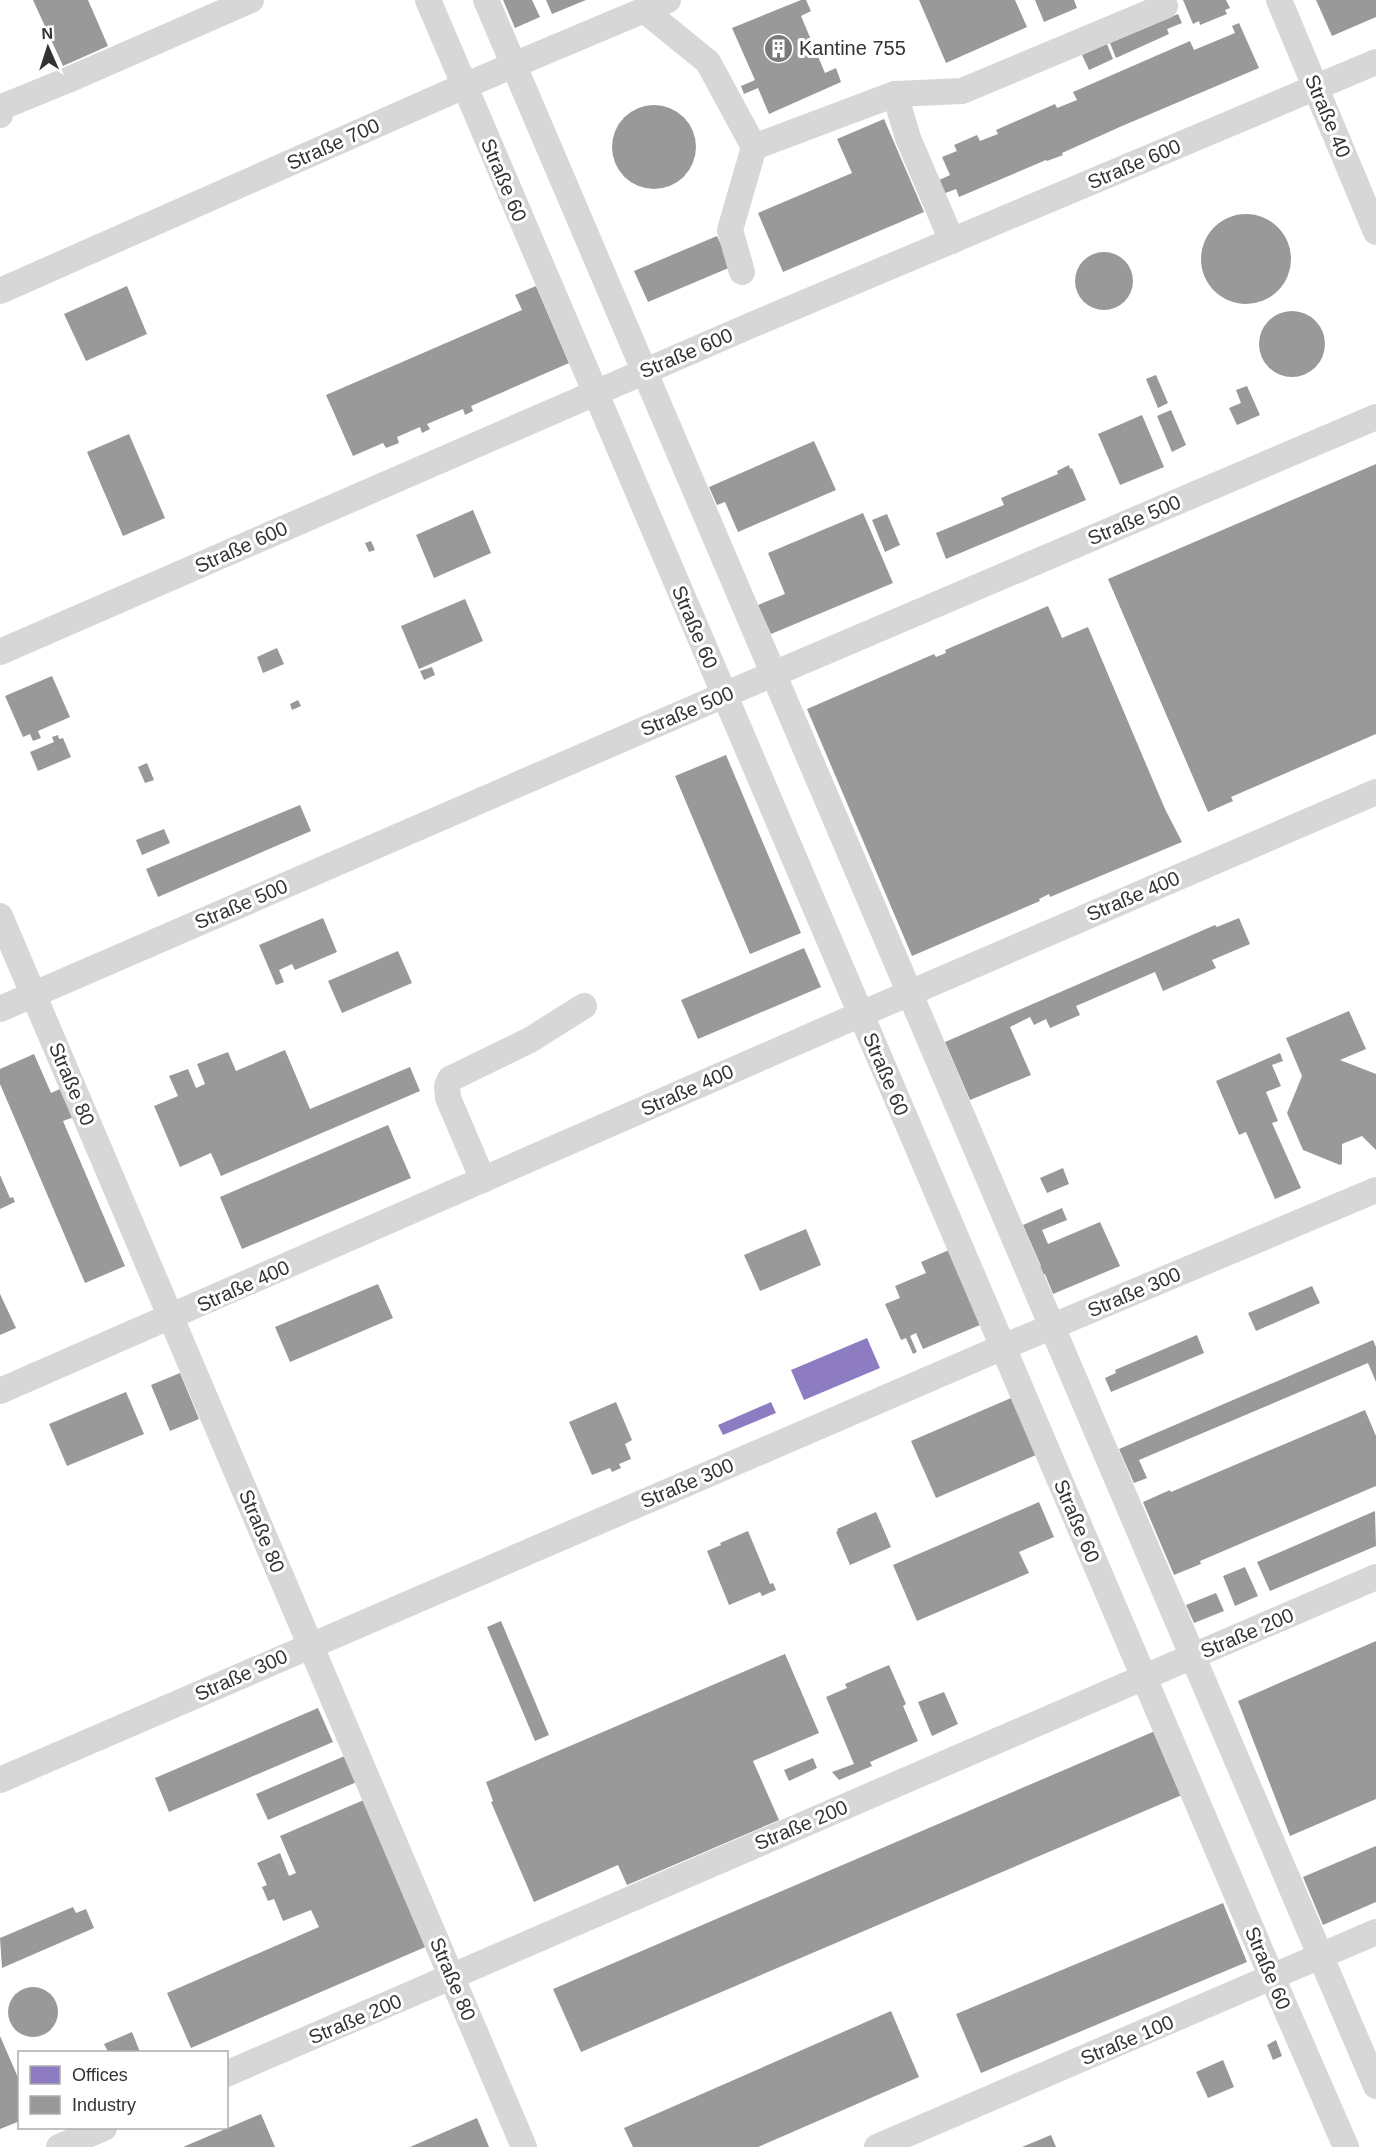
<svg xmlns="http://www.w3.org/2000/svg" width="1376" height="2147" font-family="Helvetica,sans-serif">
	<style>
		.offices { fill: #8e7cc3 }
		.industry { fill: #999 }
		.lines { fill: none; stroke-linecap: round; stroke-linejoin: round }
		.minor { stroke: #d7d7d7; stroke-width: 26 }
		.labels { text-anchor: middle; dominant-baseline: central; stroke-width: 6; stroke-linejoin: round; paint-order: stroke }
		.poi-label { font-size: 20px; fill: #333; stroke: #fff; text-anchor: start }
		.street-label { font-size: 20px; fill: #333; stroke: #fff }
	</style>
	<rect width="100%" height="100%" fill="#fff"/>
	<!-- offices -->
	<g class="offices">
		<path d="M867,1338l13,30 -76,32 -13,-30z"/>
		<path d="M771,1402l5,11 -53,22 -5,-10z"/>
	</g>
	<!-- industry -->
	<g class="industry">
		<path d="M33,0h55l20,46 -45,20z"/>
		<path d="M503,0h29l8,17 -25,11z"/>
		<path d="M546,0h40l-34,14z"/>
		<path d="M801,0h5l5,11 -10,5 24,57 11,-5 5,14 -72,32 -11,-26 -14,6 -3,-8 14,-6 -23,-52z"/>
		<path d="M919,0h96l12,27 -81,36z"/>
		<path d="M1035,0h39l3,8 -33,14z"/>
		<path d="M1183,0h43l4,8 -5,2 2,4 -27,11 -1,-4 -6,3z"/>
		<path d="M1316,0h60v17l-44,19z"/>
		<path d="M1178,14l4,9 -15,6 2,5 -53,24 -6,-15z"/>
		<path d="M1239,23l20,45 -137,58 -60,27 1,2 -16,6 -1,-1 -87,37 -3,-8 -13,5 -6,-13 13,-6 -8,-18 15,-6 -3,-6 23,-10 3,6 18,-7 -2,-4 59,-26 2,4 20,-8 -4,-8 117,-51 4,9 41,-17 -3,-7z"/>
		<path d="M1107,44l6,15 -24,11 -7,-15z"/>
		<circle cx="654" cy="147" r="42"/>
		<path d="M884,119l40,93 -141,60 -25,-59 94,-40 -15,-34z"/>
		<circle cx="1246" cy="259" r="45"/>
		<path d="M717,236l14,31 -83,35 -14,-31z"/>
		<circle cx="1104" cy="281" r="29"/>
		<path d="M127,286l20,48 -61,27 -22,-47z"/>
		<path d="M536,286l33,77 -98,43 2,5 -8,4 -2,-6 -36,15 3,5 -8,4 -2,-6 -23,10 2,6 -13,5 -3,-5 -30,13 -27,-61 196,-85 -7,-15z"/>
		<circle cx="1292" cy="344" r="33"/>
		<path d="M1156,375l12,28 -10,5 -12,-29z"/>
		<path d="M1247,386l13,29 -23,10 -8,-17 12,-5 -5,-13z"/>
		<path d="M1171,410l15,35 -14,7 -15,-36z"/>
		<path d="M1142,415l22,52 -44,18 -22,-51z"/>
		<path d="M129,434l36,84 -42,18 -36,-84z"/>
		<path d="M814,441l22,49 -98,42 -13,-30 -8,3 -8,-18z"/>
		<path d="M1376,464v270l-145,63 2,4 -25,11 -100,-233z"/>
		<path d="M1069,465l1,4 2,-1 14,32 -140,59 -10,-26 68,-28 -3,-7 57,-24 -1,-3z"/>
		<path d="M473,510l18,43 -57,25 -18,-43z"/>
		<path d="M863,513l30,70 -122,51 -13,-29 27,-11 -17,-41z"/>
		<path d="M887,514l13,31 -15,7 -13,-32z"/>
		<path d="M371,541l4,9 -6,2 -4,-9z"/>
		<path d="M465,599l18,42 -64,28 -18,-43z"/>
		<path d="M1048,606l14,32 26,-11 77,182 17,33 -132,55 -1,-3 -10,5 1,2 -128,55 -105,-247 127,-55 2,3 10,-4 -1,-3z"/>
		<path d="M277,648l7,16 -21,9 -6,-16z"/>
		<path d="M432,667l3,8 -11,5 -4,-9z"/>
		<path d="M52,676l18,41 -32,14 3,7 -8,3 -3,-7 -7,3 -18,-41z"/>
		<path d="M298,700l3,6 -9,4 -2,-6z"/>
		<path d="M58,735l1,4 4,-1 8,19 -33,14 -8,-19 24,-10 -2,-5z"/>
		<path d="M726,755l75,178 -51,21 -75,-178z"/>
		<path d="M147,763l7,17 -9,3 -7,-16z"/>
		<path d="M300,805l11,26 -153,66 -12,-28z"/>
		<path d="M164,829l6,14 -28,12 -6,-15z"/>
		<path d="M323,918l14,34 -42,18 -3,-6 -13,6 5,12 -8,3 -17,-40z"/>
		<path d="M1239,918l11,26 -38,16 4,8 -53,23 -8,-19 -79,34 4,9 -30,13 -4,-9 -12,6 -4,-8 -20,10 21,48 -61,25 -25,-58 270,-117 2,2z"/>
		<path d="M804,948l17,39 -123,52 -17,-39z"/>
		<path d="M398,951l14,32 -70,30 -14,-32z"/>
		<path d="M1349,1011l17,38 -26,11 36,14v76l-14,-14 -20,8v20l-2,1 -37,-15 -16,-37 15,-37 -16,-38z"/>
		<path d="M285,1050l25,59 100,-42 10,24 -199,85 -10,-23 -31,14 -26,-61 24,-10 -9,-20 19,-7 8,19 9,-4 -8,-20 31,-12 8,19z"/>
		<path d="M1280,1053l3,8 -11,4 9,21 -15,6 12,29 -6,2 29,65 -26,11 -29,-67 -7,3 -23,-54z"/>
		<path d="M34,1054l17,39 11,-5 12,29 -11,4 62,145 -40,17 -85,-199v-15z"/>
		<path d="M388,1125l23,53 -169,71 -22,-52z"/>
		<path d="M1063,1168l6,16 -22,9 -7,-15z"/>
		<path d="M0,1175l10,23 3,-1 2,5 -15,7z"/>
		<path d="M1062,1208l5,12 -25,10 6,14 52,-22 20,44 -67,28 -8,-20 -5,2 -3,-9 4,-1 -18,-41z"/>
		<path d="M806,1229l15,36 -61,26 -16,-36z"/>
		<path d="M949,1250l31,75 -57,24 -7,-16 -6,3 7,16 -4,2 -7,-16 -5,2 -16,-36 15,-6 -5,-12 31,-13 -5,-11z"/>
		<path d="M378,1284l15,34 -103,44 -15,-35z"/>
		<path d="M1312,1286l8,17 -64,28 -8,-18z"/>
		<path d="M0,1294l16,34 -16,7z"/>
		<path d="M1197,1335l7,18 -93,39 -6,-14 11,-5 -1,-3z"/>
		<path d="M1373,1340l3,7v35l-8,-19 -229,97 8,18 -13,5 -15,-34z"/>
		<path d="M180,1373l19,46 -29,12 -19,-46z"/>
		<path d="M126,1392l18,42 -77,32 -18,-42z"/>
		<path d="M1011,1398l25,57 -100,43 -25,-57z"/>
		<path d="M616,1402l16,38 -7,4 6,15 -12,5 2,4 -9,4 -2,-4 -18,7 -23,-53z"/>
		<path d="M1365,1410l11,26v50l-176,75 1,3 -27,11 -31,-73 27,-12 1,2z"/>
		<path d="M1039,1502l15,35 -35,15 10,21 -112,48 -24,-56z"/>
		<path d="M1375,1511l1,35 -106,45 -13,-29z"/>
		<path d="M876,1512l15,35 -41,18 -14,-33 2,-1 -1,-2z"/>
		<path d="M748,1531l22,53 3,-1 3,7 -14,6 -2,-4 -31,13 -22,-54 14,-6 -1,-2z"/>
		<path d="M1245,1567l13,29 -23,10 -12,-30z"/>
		<path d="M1216,1593l8,18 -30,12 -8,-18z"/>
		<path d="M501,1621l48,114 -14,6 -48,-114z"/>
		<path d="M1376,1641v158l-86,37 -52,-135z"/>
		<path d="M785,1654l34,79 -66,28 26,59 -152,65 -9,-20 -84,37 -43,-100 2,-1 -7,-19z"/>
		<path d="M889,1665l17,39 -3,2 15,35 -48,21 2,4 -33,14 -7,-8 22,-8 -28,-67 21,-9 -2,-4z"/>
		<path d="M944,1692l14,32 -26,12 -14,-34z"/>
		<path d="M318,1708l15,34 -164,70 -14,-34z"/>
		<path d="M1155,1731l27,64 -601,257 -28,-63z"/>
		<path d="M347,1755l12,26 -91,39 -12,-26z"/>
		<path d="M813,1758l4,10 -28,13 -5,-11z"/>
		<path d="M366,1799l64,146 -239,103 -24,-55 152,-66 -8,-17 -28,11 -9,-22 -6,2 -6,-14 5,-2 -10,-22 23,-10 9,23 7,-3 -16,-37z"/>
		<path d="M1376,1846v56l-53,23 -20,-48z"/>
		<path d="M1223,1903l24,59 -266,111 -25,-59z"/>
		<path d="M73,1907l3,6 10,-4 8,19 -92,40 -2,-30z"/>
		<circle cx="33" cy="2012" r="25"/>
		<path d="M891,2011l28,66 -161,70h-125l-9,-19z"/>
		<path d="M132,2032l8,20h-32l-4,-8z"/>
		<path d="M0,2036l20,46v39l-20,8z"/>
		<path d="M1276,2040l6,16 -9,4 -6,-15z"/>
		<path d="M1223,2060l11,27 -26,11 -12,-26z"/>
		<path d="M261,2114l14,33h-92z"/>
		<path d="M477,2118l12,29h-79z"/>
		<path d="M1051,2135l5,12h-34z"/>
	</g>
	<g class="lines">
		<!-- minor -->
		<g class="minor">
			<path d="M428,0l834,1954 84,193"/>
			<path d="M486,0l890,2086"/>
			<path d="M1279,0l97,232"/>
			<path d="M644,10l64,52 46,85 141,-53 13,44 44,103"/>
			<path d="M895,94l67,-3 203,-85"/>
			<path d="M0,115l2,-8 66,-27 183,-80"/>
			<path d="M742,272l-12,-42 24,-83"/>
			<path d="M0,291l464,-205 204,-86"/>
			<path d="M0,652l761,-331 615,-259"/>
			<path d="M0,916l524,1231"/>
			<path d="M0,1009l724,-314 652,-278"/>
			<path d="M483,1180l-35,-82 -1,-12 3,-7 80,-39 54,-34"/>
			<path d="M0,1391l861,-377 515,-222"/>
			<path d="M0,1780l1003,-433 373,-157"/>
			<path d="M226,2074l1150,-497"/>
			<path d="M59,2147l45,-19"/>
			<path d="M877,2147l499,-215"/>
		</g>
	</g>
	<!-- icons -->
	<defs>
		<symbol id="building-disc" viewBox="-11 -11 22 22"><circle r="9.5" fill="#7a7a7a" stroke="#fff"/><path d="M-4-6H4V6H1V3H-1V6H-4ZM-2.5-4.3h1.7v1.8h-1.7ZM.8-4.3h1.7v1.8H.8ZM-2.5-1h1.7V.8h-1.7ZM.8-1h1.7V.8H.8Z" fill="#fff"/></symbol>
	</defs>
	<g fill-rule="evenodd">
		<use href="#building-disc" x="762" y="32" width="33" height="33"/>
	</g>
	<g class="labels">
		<!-- poi labels -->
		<g class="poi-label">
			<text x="799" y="48">Kantine 755</text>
		</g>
		<!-- street labels -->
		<g class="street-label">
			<text transform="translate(1328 116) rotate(67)">Straße 40</text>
			<text transform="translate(333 144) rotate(-24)">Straße 700</text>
			<text transform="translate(1134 164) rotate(-23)">Straße 600</text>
			<text transform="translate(504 180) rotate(67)">Straße 60</text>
			<text transform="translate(686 353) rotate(-23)">Straße 600</text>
			<text transform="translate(1134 520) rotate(-23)">Straße 500</text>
			<text transform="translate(241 547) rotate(-24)">Straße 600</text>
			<text transform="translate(695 627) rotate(67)">Straße 60</text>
			<text transform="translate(687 711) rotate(-23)">Straße 500</text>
			<text transform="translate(1133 896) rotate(-23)">Straße 400</text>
			<text transform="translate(241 904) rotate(-23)">Straße 500</text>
			<text transform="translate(886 1074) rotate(67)">Straße 60</text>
			<text transform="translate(72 1084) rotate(67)">Straße 80</text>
			<text transform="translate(687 1090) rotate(-24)">Straße 400</text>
			<text transform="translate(243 1286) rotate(-24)">Straße 400</text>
			<text transform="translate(1134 1292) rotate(-23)">Straße 300</text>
			<text transform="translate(687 1483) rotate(-23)">Straße 300</text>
			<text transform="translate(1077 1521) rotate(67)">Straße 60</text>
			<text transform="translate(262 1531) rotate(67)">Straße 80</text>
			<text transform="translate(1247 1633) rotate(-23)">Straße 200</text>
			<text transform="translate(241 1675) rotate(-24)">Straße 300</text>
			<text transform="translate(801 1825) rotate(-23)">Straße 200</text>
			<text transform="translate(1268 1968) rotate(67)">Straße 60</text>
			<text transform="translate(453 1979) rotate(67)">Straße 80</text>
			<text transform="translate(355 2019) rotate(-23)">Straße 200</text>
			<text transform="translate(1127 2040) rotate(-23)">Straße 100</text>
		</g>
	</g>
	<!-- legend -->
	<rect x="18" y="2051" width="210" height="78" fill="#ffffff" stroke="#adadad" stroke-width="1.5"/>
	<rect x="30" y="2066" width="30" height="18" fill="#8e7cc3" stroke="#adadad" stroke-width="1.5"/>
	<text x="72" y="2081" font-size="18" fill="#333333">Offices</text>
	<rect x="30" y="2096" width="30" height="18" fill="#999999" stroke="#adadad" stroke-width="1.5"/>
	<text x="72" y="2111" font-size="18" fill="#333333">Industry</text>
	<!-- north arrow -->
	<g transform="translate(48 48) rotate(357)" stroke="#ffffff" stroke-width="4.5" paint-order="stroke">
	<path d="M0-4.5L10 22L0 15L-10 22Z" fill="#333333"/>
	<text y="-9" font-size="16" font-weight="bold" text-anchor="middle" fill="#333333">N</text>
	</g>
</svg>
